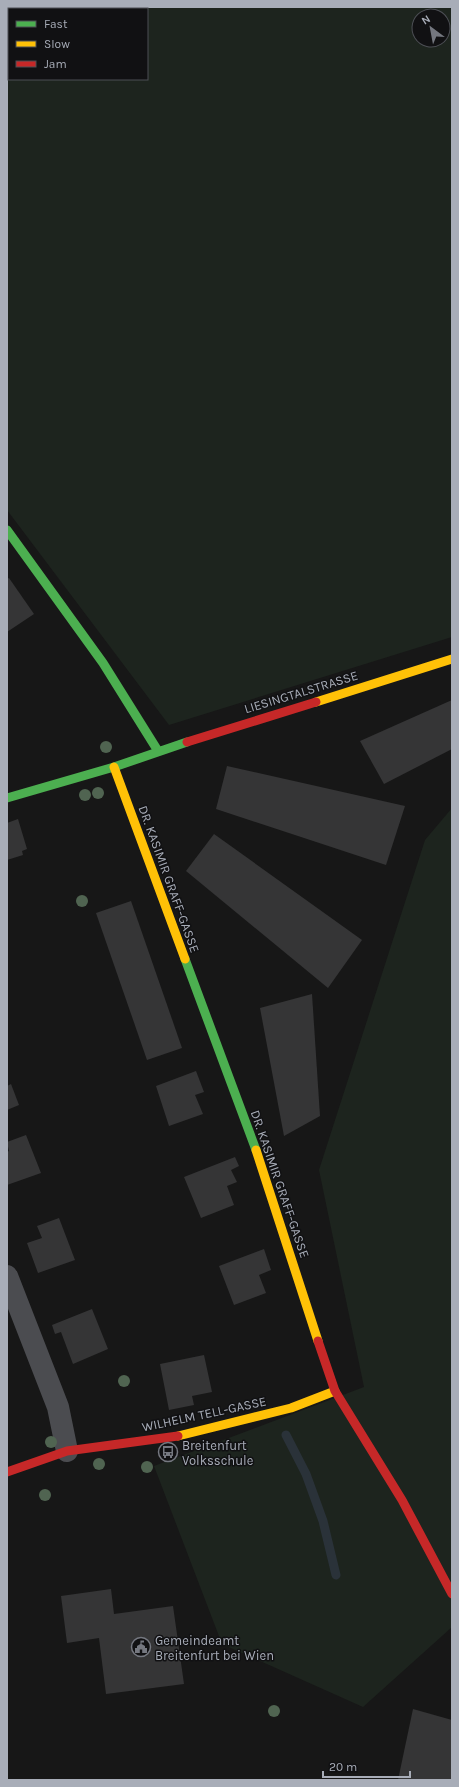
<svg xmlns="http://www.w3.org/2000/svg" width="459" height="1787" font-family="Karla,sans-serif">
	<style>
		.green { fill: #1d241e; fill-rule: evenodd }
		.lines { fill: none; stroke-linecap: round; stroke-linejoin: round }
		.stream { stroke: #2a3239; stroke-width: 9 }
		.building { fill: #353536 }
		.street { stroke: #4b4c50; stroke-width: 22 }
		.fast { stroke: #4caf50; stroke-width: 9 }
		.slow { stroke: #ffc107; stroke-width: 9 }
		.jam { stroke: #c62828; stroke-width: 9 }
		.tree { fill: #506451 }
		.labels { text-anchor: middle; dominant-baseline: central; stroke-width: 3; stroke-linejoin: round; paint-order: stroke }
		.street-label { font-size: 13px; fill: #a8adb8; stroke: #111113 }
		.poi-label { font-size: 13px; fill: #a8adb8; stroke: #111113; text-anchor: start }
	</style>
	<rect width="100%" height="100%" fill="#171717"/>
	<!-- green -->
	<g class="green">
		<path d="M7,7h445v630l-283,88 -162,-215zM9,9h138v70h-138zM419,16h24v24h-24z"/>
		<path d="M452,808v819l-89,80 -141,-63 -68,-178 210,-79 -45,-217 106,-330z"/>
	</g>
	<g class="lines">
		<!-- stream -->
		<path class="stream" d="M286,1435l20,39 17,47 13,54"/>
	</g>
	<!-- building -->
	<g class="building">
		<path d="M9,578l25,36 -27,18v-53z"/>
		<path d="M452,700v49l-68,35 -24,-43z"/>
		<path d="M227,766l178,40 -19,59 -170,-56z"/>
		<path d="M18,819l9,30 -5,2 1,4 -16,5v-37z"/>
		<path d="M214,834l148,106 -34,48 -142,-117z"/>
		<path d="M131,901l51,147 -35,12 -51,-147z"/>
		<path d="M312,994l8,122 -36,20 -24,-128z"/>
		<path d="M196,1071l8,21 -9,3 8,19 -34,12 -13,-40z"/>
		<path d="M11,1084l8,21 -12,5v-24z"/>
		<path d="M26,1135l15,38 -34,12v-33l2,-1 -2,-9z"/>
		<path d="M235,1157l4,9 -8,4 6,12 -10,4 7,19 -33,13 -17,-41z"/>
		<path d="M59,1218l16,42 -37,13 -11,-30 15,-5 -5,-12z"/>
		<path d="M264,1249l7,21 -12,5 7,18 -32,12 -15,-39z"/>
		<path d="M92,1309l16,40 -35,15 -12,-32 -6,2 -3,-9z"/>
		<path d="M204,1355l8,37 -20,4 2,9 -25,5 -9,-46z"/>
		<path d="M111,1589l3,25 59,-8 11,78 -78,10 -7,-56 -32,5 -6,-47z"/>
		<path d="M413,1709l39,11v60h-54z"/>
	</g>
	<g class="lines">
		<!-- street -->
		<path class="street" d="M7,1276l51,131 9,44"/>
		<!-- fast -->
		<g class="fast">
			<path d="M7,530l96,133 55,88"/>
			<path d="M7,798l107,-31 73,-25"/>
			<path d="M185,959l71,191"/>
		</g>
		<!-- slow -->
		<g class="slow">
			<path d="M316,702l136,-43"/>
			<path d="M114,767l71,192"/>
			<path d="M256,1150l62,191"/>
			<path d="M178,1436l113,-28 44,-17"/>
		</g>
		<!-- jam -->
		<g class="jam">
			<path d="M187,742l129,-40"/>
			<path d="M318,1341l17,50 67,109 50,94"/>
			<path d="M7,1472l60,-21 111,-15"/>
		</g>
	</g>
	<!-- trees -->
	<g class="tree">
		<circle cx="106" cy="747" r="6"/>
		<circle cx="98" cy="793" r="6"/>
		<circle cx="85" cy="795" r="6"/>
		<circle cx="82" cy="901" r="6"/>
		<circle cx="124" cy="1381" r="6"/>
		<circle cx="51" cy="1442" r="6"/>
		<circle cx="99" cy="1464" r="6"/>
		<circle cx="147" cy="1467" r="6"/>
		<circle cx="45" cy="1495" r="6"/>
		<circle cx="274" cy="1711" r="6"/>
	</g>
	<!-- icons -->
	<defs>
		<symbol id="bus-ring" viewBox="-11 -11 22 22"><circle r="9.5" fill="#111113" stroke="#757880" stroke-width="1.5"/><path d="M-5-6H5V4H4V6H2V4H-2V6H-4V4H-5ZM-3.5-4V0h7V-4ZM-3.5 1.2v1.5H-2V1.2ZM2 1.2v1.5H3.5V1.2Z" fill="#757880"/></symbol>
		<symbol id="civic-ring" viewBox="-11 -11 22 22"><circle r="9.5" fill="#111113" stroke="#757880" stroke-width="1.5"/><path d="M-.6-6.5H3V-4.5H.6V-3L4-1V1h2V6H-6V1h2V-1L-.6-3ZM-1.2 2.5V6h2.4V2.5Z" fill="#757880"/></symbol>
	</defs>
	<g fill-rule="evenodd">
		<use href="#bus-ring" x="157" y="1441" width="22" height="22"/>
		<use href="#civic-ring" x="130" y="1636" width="22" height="22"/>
	</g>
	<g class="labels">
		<!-- street labels -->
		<g class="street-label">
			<text transform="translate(301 692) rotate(-17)">LIESINGTALSTRASSE</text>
			<text transform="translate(169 879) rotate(70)">DR. KASIMIR GRAFF-GASSE</text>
			<text transform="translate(280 1184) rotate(71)">DR. KASIMIR GRAFF-GASSE</text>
			<text transform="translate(204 1414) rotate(-12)">WILHELM TELL-GASSE</text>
		</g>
		<!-- poi labels -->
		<g class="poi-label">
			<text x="182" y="1445">Breitenfurt<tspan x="182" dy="15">Volksschule</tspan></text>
			<text x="155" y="1640">Gemeindeamt<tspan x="155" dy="15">Breitenfurt bei Wien</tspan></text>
		</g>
	</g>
	<!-- border -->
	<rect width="459" height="1787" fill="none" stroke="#a8adb8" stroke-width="16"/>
	<!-- legend -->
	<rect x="8" y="8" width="140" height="72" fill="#111113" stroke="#4d4f55"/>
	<rect x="16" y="21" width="20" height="6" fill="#4caf50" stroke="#4d4f55"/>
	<text x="44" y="28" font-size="12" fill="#a8adb8">Fast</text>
	<rect x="16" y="41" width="20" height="6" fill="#ffc107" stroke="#4d4f55"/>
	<text x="44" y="48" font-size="12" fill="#a8adb8">Slow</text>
	<rect x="16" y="61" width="20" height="6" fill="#c62828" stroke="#4d4f55"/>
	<text x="44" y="68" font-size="12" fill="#a8adb8">Jam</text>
	<!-- north arrow -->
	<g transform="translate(431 28) rotate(328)"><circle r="19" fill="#111113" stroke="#4d4f55"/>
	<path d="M0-3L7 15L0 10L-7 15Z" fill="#757880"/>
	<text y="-6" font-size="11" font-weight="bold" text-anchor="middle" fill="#a8adb8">N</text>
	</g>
	<!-- scale -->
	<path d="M323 1771v6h87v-6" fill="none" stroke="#a8adb8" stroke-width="2"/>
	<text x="329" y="1771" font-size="12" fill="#a8adb8" stroke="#111113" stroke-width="3" paint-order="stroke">20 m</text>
</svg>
